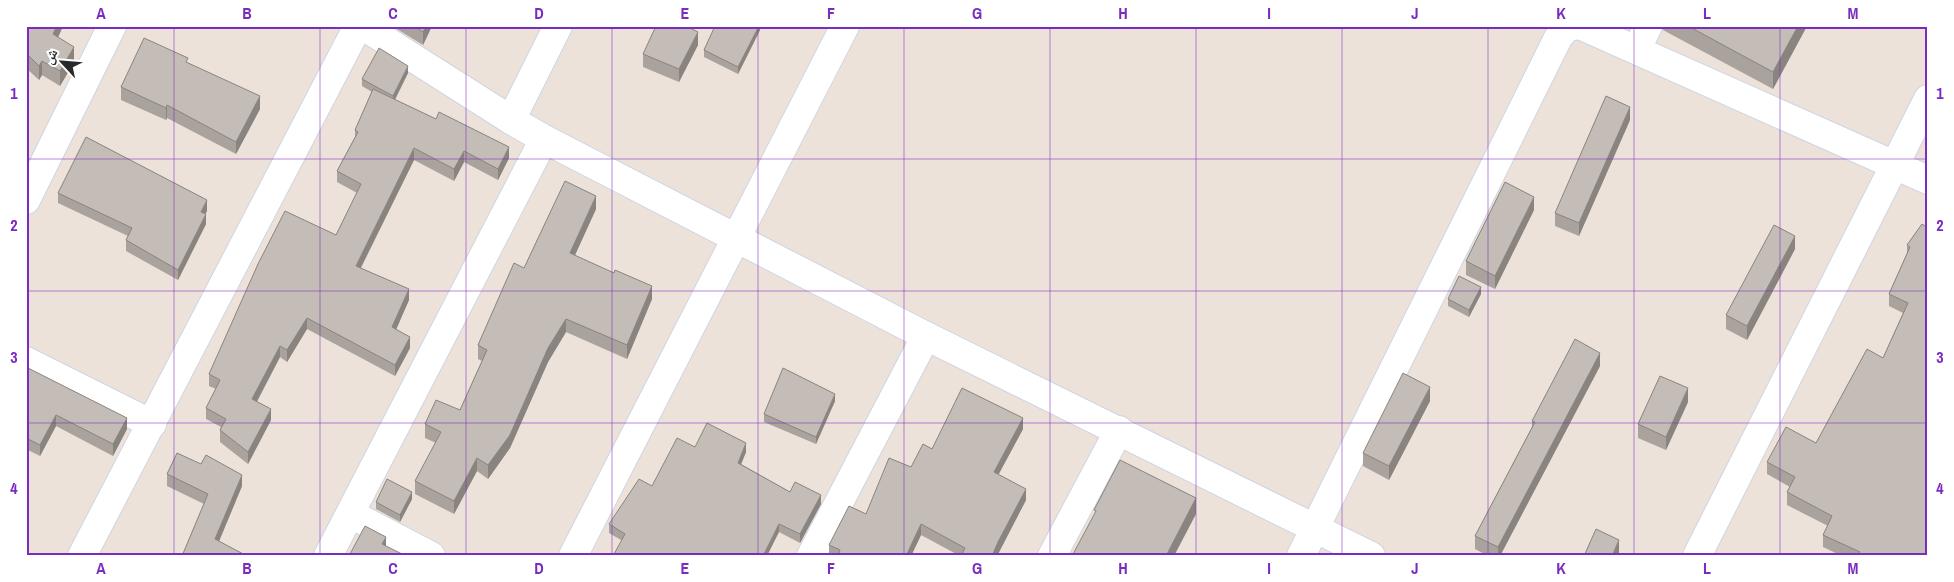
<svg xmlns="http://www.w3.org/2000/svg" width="1954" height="582" font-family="'Archivo Narrow','Noto Naskh Arabic',sans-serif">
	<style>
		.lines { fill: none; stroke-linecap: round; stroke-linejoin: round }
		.minor-casing { stroke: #cfd5e2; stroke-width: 30 }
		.minor { stroke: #fff; stroke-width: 28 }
		.wall { fill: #a9a29d }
		.shaded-wall { fill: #89847f }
		.building { fill: #c4bcb6; stroke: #89847f }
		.grid { fill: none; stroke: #7b2cbf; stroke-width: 1; stroke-opacity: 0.55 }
		.neatline { fill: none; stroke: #7b2cbf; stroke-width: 2 }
		.grid-label { font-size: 16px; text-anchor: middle; font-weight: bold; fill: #7b2cbf }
	</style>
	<rect width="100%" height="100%" fill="#ece2d9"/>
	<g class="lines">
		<defs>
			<g id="minor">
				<path d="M363,26l148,94 33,19 382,197 445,220"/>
				<path d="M1582,26l346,154"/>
				<path d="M1637,49l11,-23"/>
				<path d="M511,120l47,-94"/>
				<path d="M26,200l86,-174"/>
				<path d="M26,361l126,63"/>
				<path d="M351,514l80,42"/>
				<path d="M82,556l276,-530"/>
				<path d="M328,556l216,-417"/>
				<path d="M573,556l272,-530"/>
				<path d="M811,556l115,-220"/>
				<path d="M1052,556l67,-126"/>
				<path d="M1301,556l257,-518 9,-11 7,-1"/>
				<path d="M1697,556l231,-457"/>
			</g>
		</defs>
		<!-- minor casing -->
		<use href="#minor" class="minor-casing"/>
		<!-- minor -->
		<use href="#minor" class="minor"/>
	</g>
	<!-- wall -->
	<g class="wall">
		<path d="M26,26h37l-5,11 16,25 -14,24 -18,-11 -3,5 -13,-12z"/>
		<path d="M392,26h40l-9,19z"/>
		<path d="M760,26v4l-22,44 -34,-17v-7z"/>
		<path d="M1662,26h145l-34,63 -110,-59z"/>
		<path d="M698,45l-19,37 -36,-15v-13z"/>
		<path d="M188,63l72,46 -24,45 -69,-36 -1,2 -45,-20v-13z"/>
		<path d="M408,73l-13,27 114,58 -11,22 -34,-18 -10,19 -40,-21 -53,108 48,32 -13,29 14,19 -15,28 -88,-47 -20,33 -7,-5 -23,45 14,18 -23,44 -28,-22v-12l1,-3 -15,-8v-11l10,-19 -7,-3v-12l127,-139 21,-42 -20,-11v-11l18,-34v-7l17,-38 -10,-6v-7z"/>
		<path d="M1630,120l-51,116 -24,-10v-13z"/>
		<path d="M58,193l149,18 -2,3 1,10 -28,56 -52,-29v-11l2,-4 -70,-33z"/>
		<path d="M596,209l-21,46 77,44 -25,60 -61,-27 -18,30 -38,86 -22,31 -11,-8 -23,43 -39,-20v-13l21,-38 -11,-5v-14l35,-14 22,-49 -4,-2v-14l46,-77z"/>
		<path d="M1534,210l-39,79 -29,-14v-14z"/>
		<path d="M1922,224l6,332h-86l-19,-9v-12l5,-9 -41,-21v-13l3,-5 -23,-13v-12l49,-19 67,-85 20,-45 -14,-7v-12l18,-41v-8z"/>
		<path d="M1795,249l-48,91 -21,-11v-14z"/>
		<path d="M1481,294l-12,23 -21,-11v-7z"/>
		<path d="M1600,366l-100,190h-12l-13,-7v-13l57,-109v-6z"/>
		<path d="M26,367l101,62 -14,27 -57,-30 -16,30 -14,-7z"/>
		<path d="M835,401l-19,43 -52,-22v-8z"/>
		<path d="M1430,401l-41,79 -26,-14v-13z"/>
		<path d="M1688,402l-22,48 -28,-12v-14z"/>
		<path d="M1023,429l-25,46 28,25 -29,56h-37l-39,-21 -10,21h-82v-11l37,-31 66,-65z"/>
		<path d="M695,447l51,5 -5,12 49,28 31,12 -21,39 -21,-11 -158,8 -12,-7v-9l43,-38z"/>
		<path d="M167,474l75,12 -23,55 -37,15 22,-52 -37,-18z"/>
		<path d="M412,499l-12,23 -24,-13v-7z"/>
	</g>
	<!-- shaded-wall -->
	<g class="shaded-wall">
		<path d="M57,26h6l-10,23v-15z"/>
		<path d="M426,26h6l-9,19v-13z"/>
		<path d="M759,26h1v4l-22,44v-7z"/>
		<path d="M1798,26h9l-34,63v-17z"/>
		<path d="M698,32v13l-19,37v-13z"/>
		<path d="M74,47v15l-14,24v-15z"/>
		<path d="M42,61v14l-3,5v-14z"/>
		<path d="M408,66v7l-15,30v-7z"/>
		<path d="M260,96v13l-24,45v-12z"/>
		<path d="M167,105v13l-1,2v-12z"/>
		<path d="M1630,107v13l-51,116v-13z"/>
		<path d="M509,147v11l-11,22v-11z"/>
		<path d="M414,148v12l-58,117v-11z"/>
		<path d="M464,151v11l-10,19v-12z"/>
		<path d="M596,196v13l-26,57v-13z"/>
		<path d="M1534,197v13l-39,79v-13z"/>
		<path d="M207,200v11l-6,11v-10z"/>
		<path d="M206,214v10l-28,56v-10z"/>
		<path d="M1795,236v13l-48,91v-14z"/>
		<path d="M652,286v13l-25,60v-14z"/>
		<path d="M1481,287v7l-12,23v-7z"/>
		<path d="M409,289v11l-17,39v-12z"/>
		<path d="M307,318v11l-20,33v-12z"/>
		<path d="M566,319v13l-18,30 -38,86 -22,31v-14l60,-117z"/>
		<path d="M410,337v11l-15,28v-11z"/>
		<path d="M280,346v11l-28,53v-11z"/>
		<path d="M1600,353v13l-100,190h-2v-9z"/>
		<path d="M1430,387v14l-41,79v-14z"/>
		<path d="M1688,388v14l-22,48v-13z"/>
		<path d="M835,394v7l-19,43v-7z"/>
		<path d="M271,409v11l-23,44v-12z"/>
		<path d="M56,415v11l-16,30v-11z"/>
		<path d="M127,418v11l-14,27v-12z"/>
		<path d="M1023,418v11l-29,54v-11z"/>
		<path d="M746,443v9l-8,20v-9z"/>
		<path d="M477,458v13l-23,43v-13z"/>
		<path d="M242,475v11l-27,65v-12z"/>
		<path d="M1026,489v11l-29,56h-5l6,-14z"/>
		<path d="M412,492v7l-12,23v-7z"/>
		<path d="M821,495v9l-21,39v-9z"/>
		<path d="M1196,498v16l-22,42h-8z"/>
		<path d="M779,524v8l-12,24h-4z"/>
		<path d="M921,524v11l-10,21h-5z"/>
		<path d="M386,537v13l-4,-6z"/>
		<path d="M1619,540v13l-1,3h-6z"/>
	</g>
	<!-- building -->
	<g class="building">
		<path d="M26,26h31l-4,8 21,13 -14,24 -18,-10 -3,5 -13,-13z"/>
		<path d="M414,26h12l-3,6z"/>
		<path d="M656,26h30l12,6 -19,37 -36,-15z"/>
		<path d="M715,26h44l-21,41 -34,-17z"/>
		<path d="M1688,26h110l-25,46z"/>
		<path d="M144,38l44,20 -2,4 74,34 -24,46 -69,-37 -1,3 -45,-21z"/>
		<path d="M379,48l29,18 -15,30 -31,-17z"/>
		<path d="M373,89l63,30 3,-7 70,35 -11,22 -34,-18 -10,18 -40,-21 -58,118 53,23 -17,38 18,10 -15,28 -88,-47 -20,32 -7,-4 -28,53 19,10 -23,43 -28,-22 6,-11 -20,-11 14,-28 -11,-6 49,-110 27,-53 51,24 25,-51 -24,-13 21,-39 -3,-2z"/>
		<path d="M1606,96l24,11 -51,116 -24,-10z"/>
		<path d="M86,137l121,63 -6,12 5,2 -28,56 -52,-30 6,-12 -74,-35z"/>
		<path d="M565,181l31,15 -26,57 44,20 1,-3 37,16 -25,59 -61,-26 -18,29 -38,87 -22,30 -11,-7 -23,43 -39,-20 26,-49 -16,-8 11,-24 24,10 27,-60 -9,-5 36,-82 10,5z"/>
		<path d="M1505,182l29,15 -39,79 -29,-15z"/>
		<path d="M1922,224l6,4v328h-71l3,-4 -37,-17 9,-19 -45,-24 8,-15 -28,-15 19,-35 30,16 51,-94 16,9 25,-55 -19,-9 21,-47 -3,-2z"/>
		<path d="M1774,225l21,11 -48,90 -21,-11z"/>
		<path d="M1459,276l22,11 -12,23 -21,-11z"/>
		<path d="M1575,339l25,14 -102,194 -23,-11 60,-114 -3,-1z"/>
		<path d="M26,367l101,51 -14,26 -57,-29 -16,30 -14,-7z"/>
		<path d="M783,368l52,26 -19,43 -52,-23z"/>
		<path d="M1403,373l27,14 -41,79 -26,-13z"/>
		<path d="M1660,376l28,12 -22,49 -28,-13z"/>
		<path d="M962,388l61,30 -29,54 32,17 -28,53 -6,14h-31l4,-8 -44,-24 -15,32h-68l2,-6 -11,-5 20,-39 17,8 23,-56 22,9 12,-23 9,5z"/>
		<path d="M707,423l39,20 -8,20 52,29 5,-10 26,13 -21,39 -21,-10 -16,32h-150l12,-22 -16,-10 30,-45 13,7 25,-48 18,9z"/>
		<path d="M177,453l24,11 5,-9 36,20 -27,64 32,17h-65l26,-62 -41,-20z"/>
		<path d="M1120,460l76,38 -30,58h-94l24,-45 -2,-1z"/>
		<path d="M387,479l25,13 -12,23 -24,-13z"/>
		<path d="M365,526l21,11 -4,7 22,11v1h-51l-3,-2z"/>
		<path d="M1596,529l23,11 -7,16h-28z"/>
		<path d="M26,553l7,3h-7z"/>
	</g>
	<!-- grid -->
	<path class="grid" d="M174,26v530M320,26v530M466,26v530M612,26v530M758,26v530M904,26v530M1050,26v530M1196,26v530M1342,26v530M1488,26v530M1634,26v530M1780,26v530M26,159h1902M26,291h1902M26,423h1902"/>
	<!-- border -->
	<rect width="1954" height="582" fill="none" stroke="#ffffff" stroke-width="55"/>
	<!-- north arrow -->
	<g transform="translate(62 62) rotate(296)" stroke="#ffffff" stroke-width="4" paint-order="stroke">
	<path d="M0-4L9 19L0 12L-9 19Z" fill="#292929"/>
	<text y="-8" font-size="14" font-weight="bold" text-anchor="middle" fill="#292929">ش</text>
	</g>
	<rect x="28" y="28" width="1898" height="526" class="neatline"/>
	<g class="grid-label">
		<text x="101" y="19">A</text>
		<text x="247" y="19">B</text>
		<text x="393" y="19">C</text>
		<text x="539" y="19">D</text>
		<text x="685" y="19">E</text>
		<text x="831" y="19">F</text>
		<text x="977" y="19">G</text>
		<text x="1123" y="19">H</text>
		<text x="1269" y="19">I</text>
		<text x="1415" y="19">J</text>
		<text x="1561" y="19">K</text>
		<text x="1707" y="19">L</text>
		<text x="1853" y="19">M</text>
		<text x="14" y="99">1</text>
		<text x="1940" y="99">1</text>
		<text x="14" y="231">2</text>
		<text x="1940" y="231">2</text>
		<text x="14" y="363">3</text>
		<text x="1940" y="363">3</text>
		<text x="14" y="494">4</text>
		<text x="1940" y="494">4</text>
		<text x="101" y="574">A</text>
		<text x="247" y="574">B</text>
		<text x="393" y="574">C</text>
		<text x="539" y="574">D</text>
		<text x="685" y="574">E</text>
		<text x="831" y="574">F</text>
		<text x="977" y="574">G</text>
		<text x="1123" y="574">H</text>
		<text x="1269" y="574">I</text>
		<text x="1415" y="574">J</text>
		<text x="1561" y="574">K</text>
		<text x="1707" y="574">L</text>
		<text x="1853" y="574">M</text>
	</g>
</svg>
